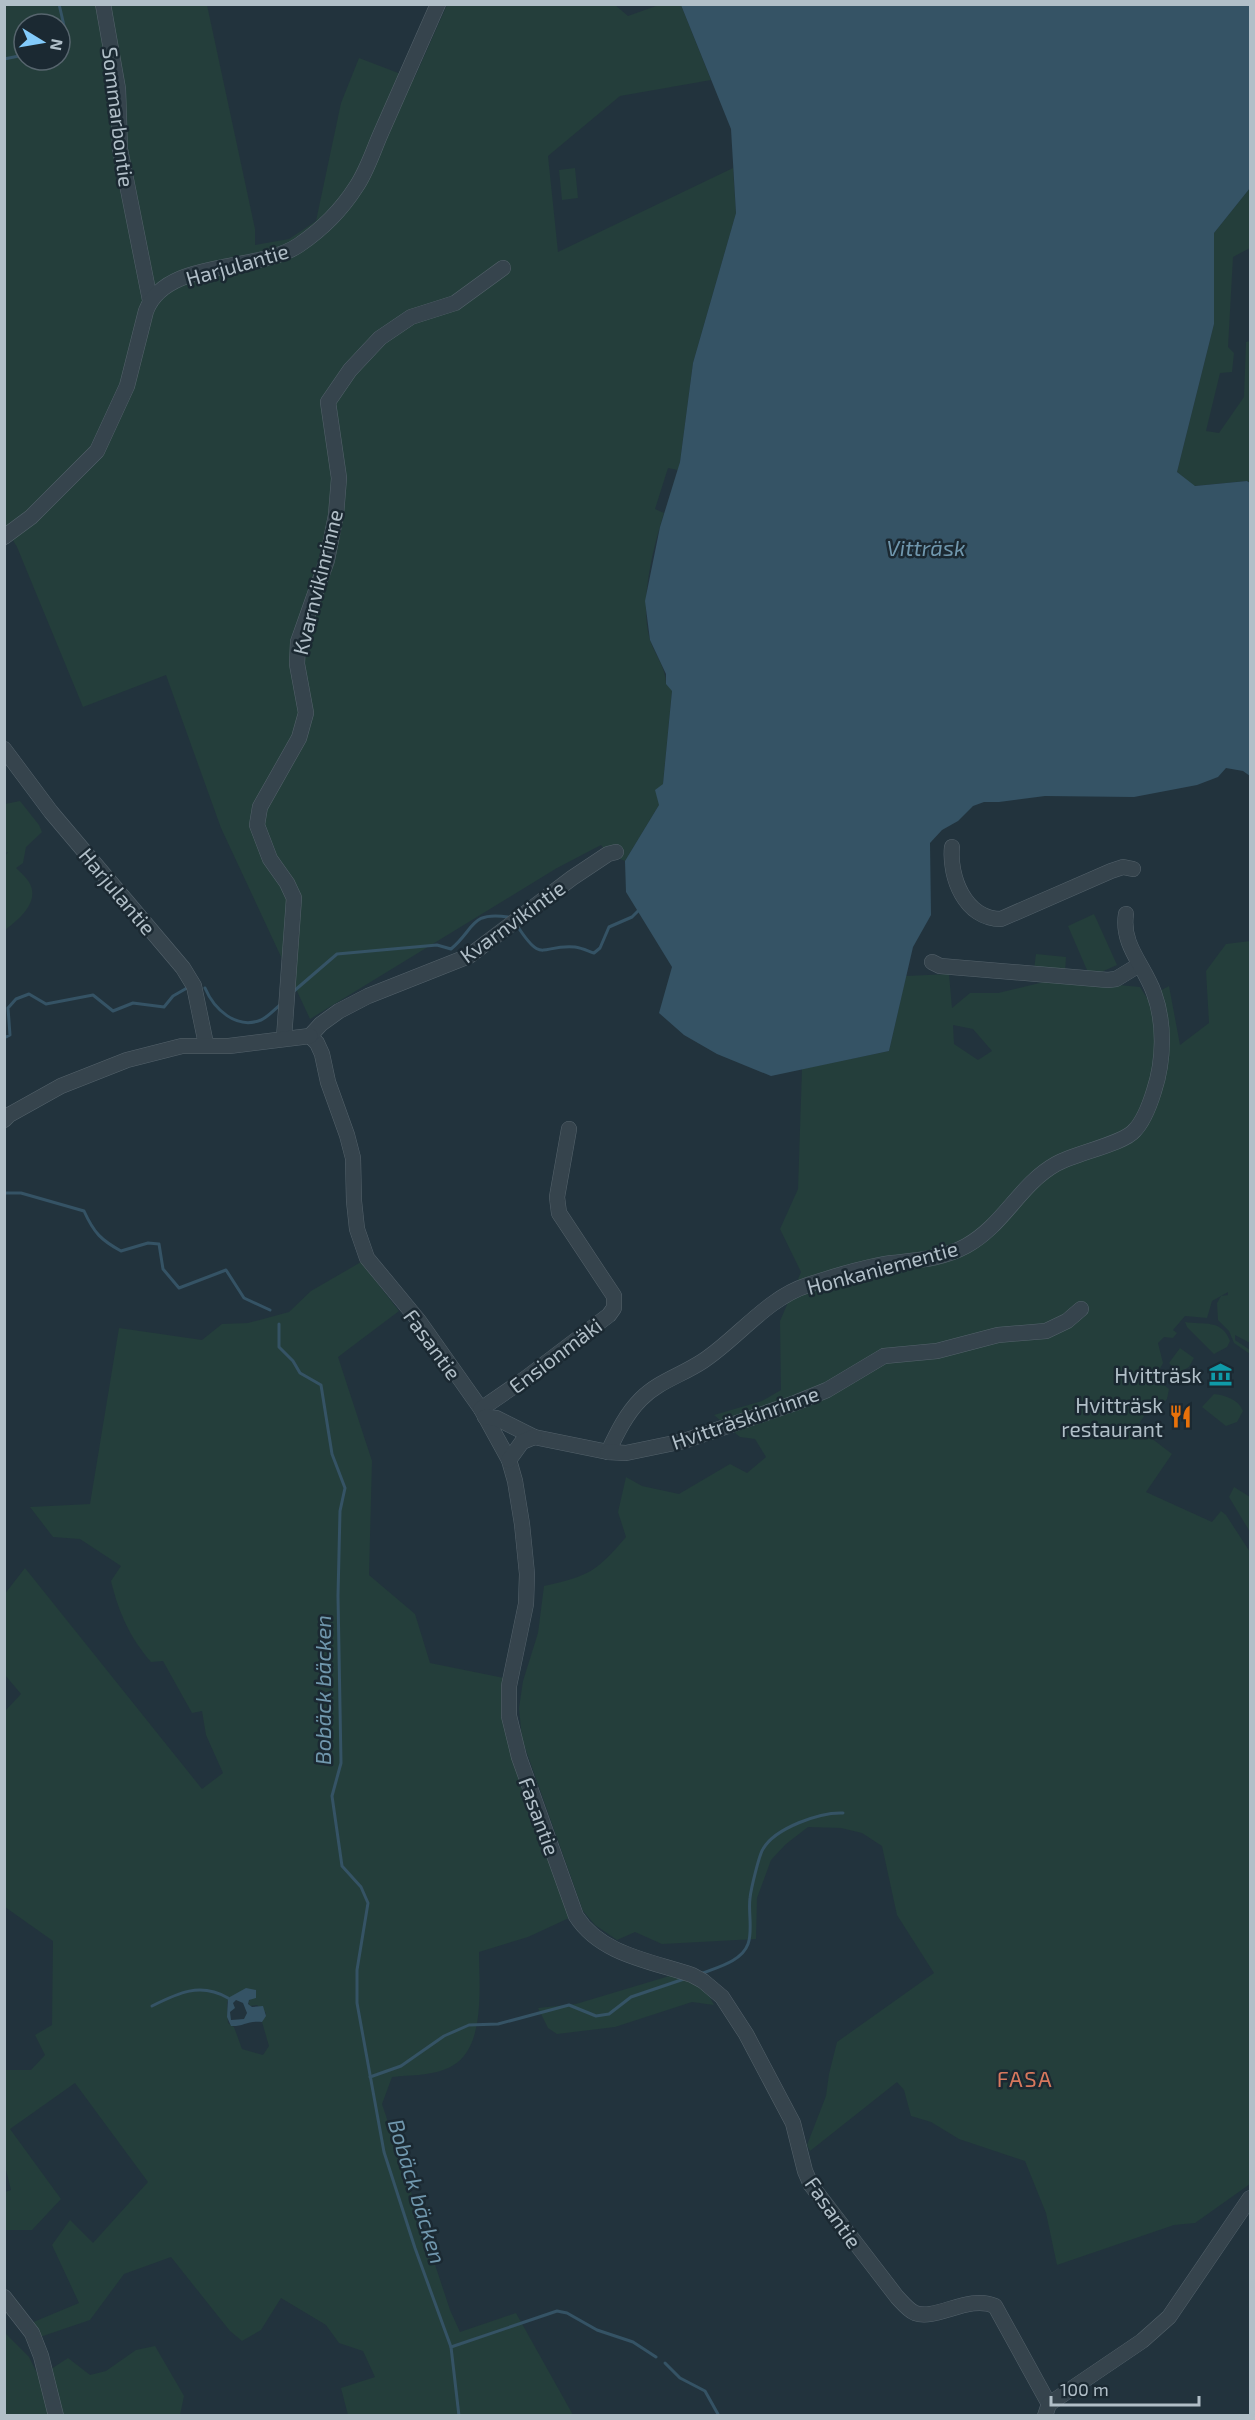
<svg xmlns="http://www.w3.org/2000/svg" width="1255" height="2420" font-family="'Exo 2',sans-serif">
	<style>
		.green { fill: #243e3b; fill-rule: evenodd }
		.water { fill: #355365; fill-rule: evenodd }
		.lines { fill: none; stroke-linecap: round; stroke-linejoin: round }
		.stream { stroke: #355365; stroke-width: 3 }
		.minor-casing { stroke: #54626b; stroke-width: 16 }
		.minor { stroke: #36444d; stroke-width: 15 }
		.labels { text-anchor: middle; dominant-baseline: central; stroke-width: 5; stroke-linejoin: round; paint-order: stroke }
		.street-label { font-size: 21px; fill: #b1bfc8; stroke: #1b2932 }
		.poi-label { font-size: 21px; fill: #b1bfc8; stroke: #1b2932; text-anchor: end }
		.water-label { font-size: 22px; font-style: italic; fill: #7097ad; stroke: #1b2932 }
		.neighbourhood-label { font-size: 22px; letter-spacing: 1.5px; fill: #d8785d; stroke: #1b2932 }
	</style>
	<rect width="100%" height="100%" fill="#22333d"/>
	<!-- green -->
	<g class="green">
		<path d="M5,5h202l48,224v16l34,-6 27,-18 25,-118 18,-45 55,21 33,-74h168l13,11 31,-11h22l30,75 -91,16 -72,60 10,96 175,-84 3,45 -43,150 -13,99 -2,8 -10,-2 -13,41 9,4c-11,36 -24,86 -15,123 4,17 17,30 17,48l6,6 -9,94 -4,21 -34,56 -17,-7 -7,-9 -44,23 -247,151 -89,-191 -55,-153 -83,32 -66,-160 -12,-20zM24,24h36v36h-36z"/>
		<path d="M575,168l3,30 -16,2 -3,-30z"/>
		<path d="M1250,188v60l-17,9 -5,90 6,6 -2,19 -12,1 -14,58 13,2 25,-36 2,-55 4,-1v142l-3,-2 -53,5 -17,-14 37,-148v-91z"/>
		<path d="M20,801l19,24 3,7 -16,15 -3,16 -7,5c4,4 10,9 13,14 12,20 -11,38 -24,48v-74l3,-4 -3,1v-49z"/>
		<path d="M1094,914l23,51 -27,12 -22,-51z"/>
		<path d="M1250,941v402l-15,-8v5l15,10v4l-16,-11 -5,-12 -11,-11 -1,-17 4,-7 7,-1v-3l-16,9 -5,17 -22,-2 -12,14 4,3 -4,5 -9,-1 -6,6 5,20 -8,15 14,11 -2,10 -12,14 -8,-1 -7,10 2,9 30,23 -26,38 66,30 9,-11 5,4 24,37v632l-55,39 -21,2 -117,40 -11,-52 -21,-52 -66,-22 -28,-17 -20,-6 -7,-26 -7,-8 -87,69 -3,-6 19,-49 3,-22 8,-32 97,-69 -37,-58 -15,-69 -20,-13 -21,-5 -33,-1 -22,17 -15,16 -14,38 -1,41 -94,5 -27,-12 -18,8 -22,-15 -12,-14 -61,-172 -3,-31 4,-27 15,-48 6,-47c45,-10 52,-14 82,-49l-8,-25 8,-35 16,9 37,8 51,-30 17,9 19,-16 -11,-18 -15,-2 -26,-22 48,-14 19,-11 -1,-69 21,-49 -21,-43 18,-40 4,-120 87,-18 17,-75 43,-2 3,34 18,-15h28l58,-14 84,8 7,11 22,-12 11,59 29,-22 -3,-52 20,-27zM953,1025l20,4 19,22 -14,9 -24,-16z"/>
		<path d="M1036,954l30,3 -1,15 -31,-3z"/>
		<path d="M361,1262l38,49 -61,46 34,104 -3,114 46,39 15,49 74,15 -3,18 12,64 56,158 -41,19 -49,15c0,33 7,96 -27,114 -17,10 -42,9 -60,11l-10,27 68,206 10,22 56,-19 57,102h-225l-7,-27 34,-11 -12,-26 -24,-8 -13,-18 -45,-27 -20,32 -19,11 -12,-10 -59,-74 -47,17 -34,46 -50,17 -9,-14 48,-20 -27,-58 18,-25 23,23 55,-61 -73,-99 -65,46 51,70 -29,31h-27v-38l6,-2 -6,-24v-96h26l14,-15 -10,-20 17,-10 1,-84 -48,-34v-196l16,-17 -16,-19 -1,-80 21,-27 177,221 21,-16 -17,-38 -4,-24 -10,2 -29,-52 -12,1c-22,-26 -32,-49 -40,-81l10,-15 -41,-27 -27,-2 -23,-30 60,-3 29,-176 83,12 20,-16 26,-1 41,-11 22,-21zM235,1995l16,4 -3,3 2,4 7,-1 9,8 -4,9 7,24 -6,9 -21,-6 -8,-22 -6,-4 -1,-21z"/>
		<path d="M1185,1322c19,3 37,-3 45,19l-3,6 -13,7 -27,-27z"/>
		<path d="M1180,1348l14,10 -5,9 -10,6 -10,-10z"/>
		<path d="M1214,1394c11,1 25,6 29,17l-6,11 -11,4 -24,-19z"/>
		<path d="M1234,1487l16,10v35l-21,-35z"/>
		<path d="M676,1974l29,14 9,17 -22,-3 -77,25 -58,7 -9,-6 -10,-20 38,-4z"/>
		<path d="M4,2332l25,25 10,20 29,-19 22,17 16,-4 30,-21 19,-4 29,50 -4,19h-175z"/>
	</g>
	<!-- water -->
	<g class="water">
		<path d="M681,5h569v183l-36,45v91l-37,148 18,14 52,-5 3,2v293l-7,-5 -17,-3 -8,9 -21,8 -63,12 -89,-1 -46,6h-15l-11,4 -15,15 -16,9 -12,13 1,72 -18,32 -24,104 -118,25 -54,-22 -33,-19 -25,-22 13,-46 -46,-75 -1,-31 34,-56 -4,-15 8,-6 9,-93 -6,-7v-10l-16,-34 -5,-39 15,-74 20,-65 13,-99 43,-150 -5,-84z"/>
		<path d="M246,1988l10,2v8l-7,2 -1,4 4,3 11,-1 3,10 -4,6c-13,-2 -20,5 -31,4l-4,-9 1,-19zM236,2000l7,3 4,10 -3,6 -13,1 -1,-8 5,-4 -2,-5z"/>
	</g>
	<g class="lines">
		<!-- stream -->
		<g class="stream">
			<path d="M59,4l6,26 -5,3"/>
			<path d="M4,59l20,-4"/>
			<path d="M518,927c25,38 23,17 57,20 7,1 13,4 19,6l6,-5 9,-21 23,-10 6,-6"/>
			<path d="M205,988c9,21 31,42 56,32 7,-3 14,-11 19,-15"/>
			<path d="M294,991l43,-37 100,-9 14,4c24,-20 19,-38 57,-32"/>
			<path d="M4,1038l6,-3 -2,-27 8,-9 13,-5 17,10 47,-9 20,16 20,-8 31,4 9,-11 14,-8"/>
			<path d="M4,1193h17l63,18c10,22 17,29 37,40l27,-8 11,1 4,25 16,19 47,-18 18,28 26,12"/>
			<path d="M279,1324v23l14,14 7,12 21,12 11,69 13,34 -5,23 -2,85 3,167 -9,33 10,70 19,21 7,16 -11,67v33l27,149 31,96 36,99 8,69"/>
			<path d="M703,1973c15,-6 39,-12 45,-29 5,-13 0,-32 2,-46 1,-9 9,-43 13,-49 12,-21 57,-37 80,-36"/>
			<path d="M152,2006c26,-13 48,-24 76,-8"/>
			<path d="M370,2077l31,-11 43,-30 25,-11 29,-1 71,-19 27,11 13,-2 22,-17 53,-18"/>
			<path d="M451,2347l106,-36 10,2 30,17 36,12 23,15"/>
			<path d="M665,2363l15,15 25,13 14,25"/>
		</g>
		<defs>
			<g id="minor">
				<path d="M103,4l15,85 2,60 30,151"/>
				<path d="M4,537l27,-20 66,-66 30,-65 19,-75c20,-53 112,-38 153,-66 22,-15 43,-36 57,-58 11,-16 17,-36 25,-54 19,-43 38,-86 57,-129"/>
				<path d="M4,749l47,63 132,156 11,18 12,58"/>
				<path d="M952,847c-3,30 13,72 49,72l110,-48 12,-4 10,2"/>
				<path d="M932,962l8,4 168,14 8,-1 23,-14"/>
				<path d="M310,1036l7,7 5,11 6,28 19,53 6,23 1,43 3,28 10,29 52,63 62,88 28,51 6,21 7,43 5,50 -1,30 -17,82v30l10,41 57,159c25,39 75,45 116,59l11,6 19,16 24,37 47,89 12,48 6,14 86,112c5,5 11,13 18,16 21,8 54,-19 80,-7l54,98"/>
				<path d="M310,1036l11,-12 18,-13 29,-15 101,-40 103,-78 36,-24 8,-2"/>
				<path d="M284,1038l10,-140 -7,-15 -17,-24 -13,-34 3,-18 39,-69 7,-25 -9,-49 1,-22 29,-82 9,-45 3,-37 -11,-76 22,-32 30,-32 31,-21 44,-14 48,-35"/>
				<path d="M4,1120l5,-5 52,-29 66,-26 55,-14h47l81,-10"/>
				<path d="M481,1409l45,-31 83,-63 5,-7v-12l-55,-83 -2,-16 12,-68"/>
				<path d="M485,1417l11,1 38,19 74,15c9,-19 18,-38 33,-53 18,-18 41,-24 62,-38 35,-23 64,-63 105,-76 27,-9 56,-18 84,-22 26,-3 50,-4 74,-17 38,-21 54,-62 90,-82 19,-11 67,-20 78,-33 10,-10 16,-27 20,-40 10,-30 11,-68 0,-98 -10,-28 -33,-48 -28,-79"/>
				<path d="M608,1452l18,1 58,-12 111,-38 32,-13 57,-34 53,-5 61,-16 48,-4 21,-10 14,-12"/>
				<path d="M509,1460l13,-18 12,-5"/>
				<path d="M4,2297l28,36 9,23 15,60"/>
				<path d="M1045,2416l4,-12 93,-63 27,-24 81,-119"/>
			</g>
		</defs>
		<!-- minor casing -->
		<use href="#minor" class="minor-casing"/>
		<!-- minor -->
		<use href="#minor" class="minor"/>
	</g>
	<!-- icons -->
	<defs>
		<symbol id="museum-bare" viewBox="-9 -9 18 18"><path d="M0-6L6-3V-2H-6V-3ZM-5-1h2V3h-2ZM-1-1h2V3h-2ZM3-1h2V3H3ZM-6 4H6V6H-6Z" fill="#0f9aa8" stroke="#1b2932" stroke-width="2.5" paint-order="stroke"/></symbol>
		<symbol id="restaurant-bare" viewBox="-9 -9 18 18"><path d="M-5-6h1v4h1v-4h1v4h1v-4h1v5L-1.5 .5V6h-2V.5L-5-1ZM5-6V6H3V1.5H1.5Q1.5-4 5-6Z" fill="#e8710a" stroke="#1b2932" stroke-width="2.5" paint-order="stroke"/></symbol>
	</defs>
	<g fill-rule="evenodd">
		<use href="#museum-bare" x="1204" y="1358" width="33" height="33"/>
		<use href="#restaurant-bare" x="1164" y="1400" width="33" height="33"/>
	</g>
	<g class="labels">
		<!-- street labels -->
		<g class="street-label">
			<text transform="translate(119 117) rotate(83)">Sommarbontie</text>
			<text transform="translate(237 264) rotate(-16)">Harjulantie</text>
			<text transform="translate(317 582) rotate(-76)">Kvarnvikinrinne</text>
			<text transform="translate(118 891) rotate(50)">Harjulantie</text>
			<text transform="translate(512 921) rotate(-36)">Kvarnvikintie</text>
			<text transform="translate(882 1267) rotate(-15)">Honkaniementie</text>
			<text transform="translate(433 1344) rotate(54)">Fasantie</text>
			<text transform="translate(555 1355) rotate(-37)">Ensionmäki</text>
			<text transform="translate(745 1417) rotate(-19)">Hvitträskinrinne</text>
			<text transform="translate(540 1816) rotate(70)">Fasantie</text>
			<text transform="translate(834 2212) rotate(55)">Fasantie</text>
		</g>
		<!-- poi labels -->
		<g class="poi-label">
			<text x="1202" y="1374">Hvitträsk</text>
			<text x="1163" y="1404">Hvitträsk<tspan x="1163" dy="24">restaurant</tspan></text>
		</g>
		<!-- water labels -->
		<g class="water-label">
			<text x="926" y="547">Vitträsk</text>
			<text transform="translate(322 1690) rotate(-90)">Bobäck bäcken</text>
			<text transform="translate(418 2191) rotate(73)">Bobäck bäcken</text>
		</g>
		<!-- neighbourhood labels -->
		<g class="neighbourhood-label">
			<text x="1025" y="2078">FASA</text>
		</g>
	</g>
	<!-- border -->
	<rect width="1255" height="2420" fill="none" stroke="#b1bfc8" stroke-width="12"/>
	<!-- north arrow -->
	<g transform="translate(42 42) rotate(101)"><circle r="28" fill="#1b2932" stroke="#57656e" stroke-width="1.5"/>
	<path d="M0-4.5L10 22L0 15L-10 22Z" fill="#83cbfb"/>
	<text y="-9" font-size="16" font-weight="bold" text-anchor="middle" fill="#b1bfc8">N</text>
	</g>
	<!-- scale -->
	<path d="M1051 2396v9h148v-9" fill="none" stroke="#b1bfc8" stroke-width="3"/>
	<text x="1060" y="2396" font-size="18" fill="#b1bfc8" stroke="#1b2932" stroke-width="4.5" paint-order="stroke">100 m</text>
</svg>
